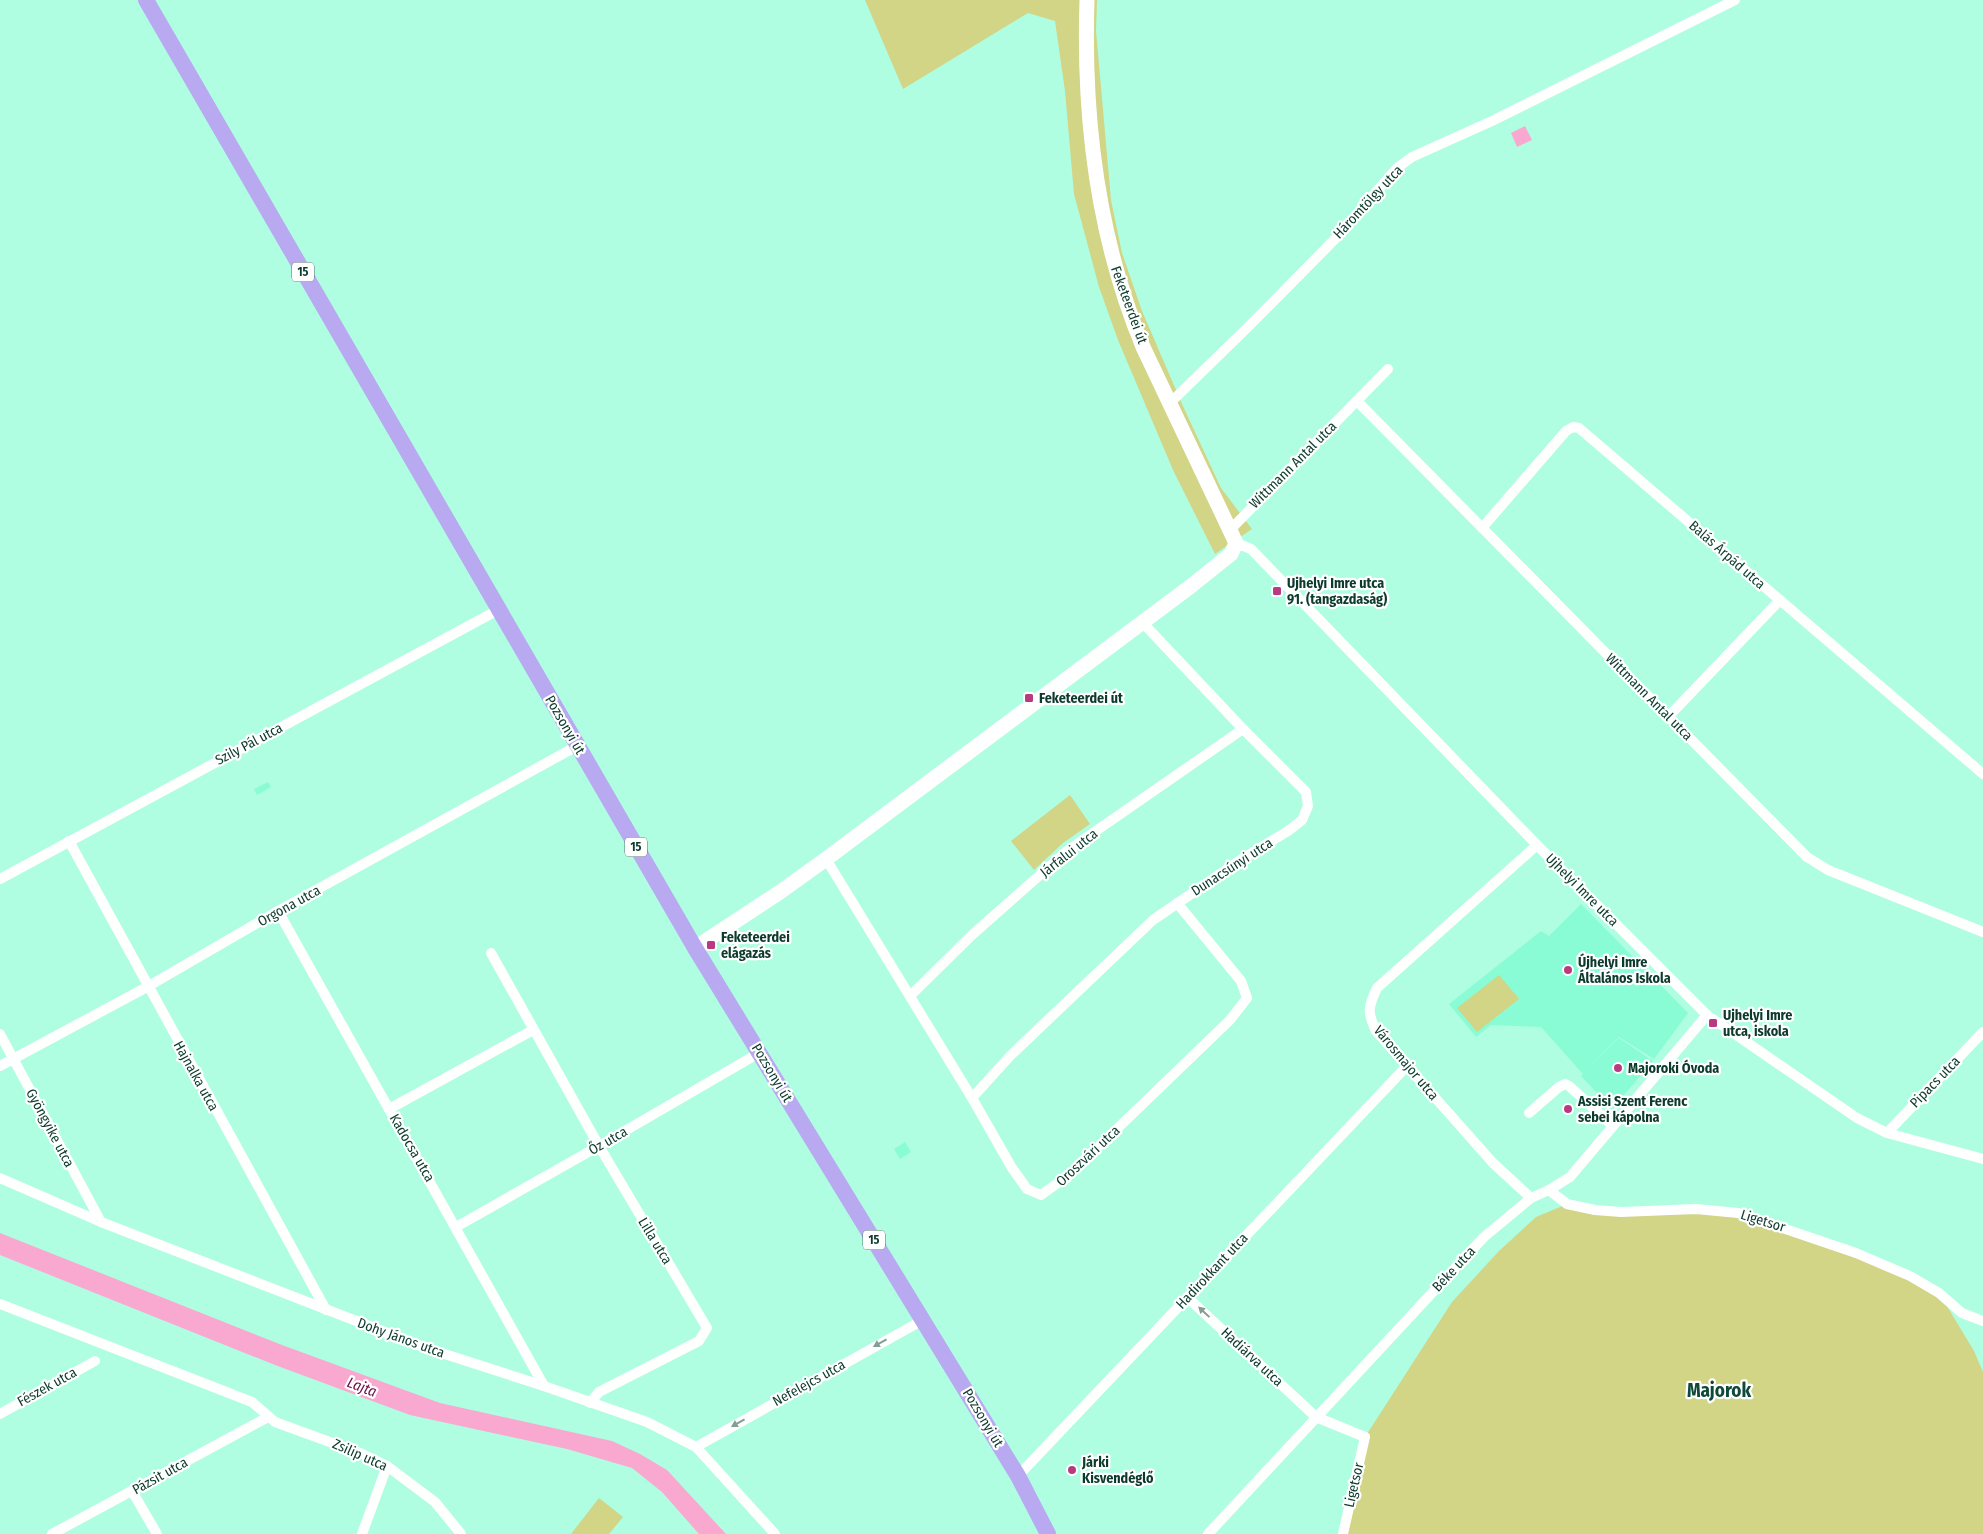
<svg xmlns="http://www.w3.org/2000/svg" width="1983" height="1534" font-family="'Fira Sans Condensed',sans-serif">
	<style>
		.built { fill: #89fcd5 }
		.green { fill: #d2d486 }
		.water { fill: #f9a9cf }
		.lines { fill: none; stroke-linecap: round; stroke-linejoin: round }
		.street { stroke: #fff; stroke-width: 10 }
		.secondary { stroke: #fff; stroke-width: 15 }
		.primary { stroke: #b8a9f1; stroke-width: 16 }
		.oneway { fill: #869c96 }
		.poi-dot { fill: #ba3983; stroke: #fff; stroke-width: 2 }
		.labels { text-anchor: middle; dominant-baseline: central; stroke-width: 4.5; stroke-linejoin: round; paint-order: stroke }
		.shield { fill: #fff; stroke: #55756c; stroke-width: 1 }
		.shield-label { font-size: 12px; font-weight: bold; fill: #0c3a2d }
		.street-label { font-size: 14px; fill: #0c3a2d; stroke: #fff }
		.poi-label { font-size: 14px; font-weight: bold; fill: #0c3a2d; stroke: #fff; text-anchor: start }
		.water-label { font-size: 15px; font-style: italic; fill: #6c0f47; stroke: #fff }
		.district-label { font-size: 19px; font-weight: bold; fill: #0e4939; stroke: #fff }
	</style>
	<rect width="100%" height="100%" fill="#affee1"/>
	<!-- built -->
	<g class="built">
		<path d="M268,782l3,5 -14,8 -3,-6z"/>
		<path d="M1581,904l107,109 -34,46 -35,-22 -35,34 35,-33 34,23 -41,48 -31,-33 2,-2 -42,-47 -50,-2 -15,12 -27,-33 92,-73 8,5z"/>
		<path d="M905,1142l6,10 -11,7 -6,-10z"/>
	</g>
	<!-- green -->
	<g class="green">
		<path d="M865,0h232l-1,31 15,169 11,53 20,58 40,93 39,84 31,41 -37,25 -42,-84 -55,-130 -19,-53 -25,-93 -9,-103 -10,-70 -27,-8 -125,76z"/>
		<path d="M1070,795l20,29 -27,19 -29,27 -23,-29z"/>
		<path d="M1499,975l20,24 -42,33 -20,-24z"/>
		<path d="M1567,1204l28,6 143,3 57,18 144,62 35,58 9,21v162h-640l22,-97 87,-135 47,-51 37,-34z"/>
		<path d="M599,1498l24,19 -14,17h-38z"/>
	</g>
	<!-- water -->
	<g class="water">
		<path d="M1525,126l7,14 -15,7 -6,-14z"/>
		<path d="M0,1233l282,112 158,58 172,38 28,13 27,16 59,64h-27l-37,-42 -30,-24 -65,-19 -157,-34 -135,-50 -275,-110z"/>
	</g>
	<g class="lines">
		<!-- street -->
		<g class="street">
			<path d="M1357,401l450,456 21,13 155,62"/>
			<path d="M1170,403l80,-78 87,-88 60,-69 15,-11 80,-36 243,-121"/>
			<path d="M1482,528l84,-97 7,-4 6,1 404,346"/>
			<path d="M1230,530l158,-161"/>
			<path d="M1236,543l15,6 286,296 170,170 150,103 30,15 96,26"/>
			<path d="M1668,717l112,-117"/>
			<path d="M69,841l257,469"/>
			<path d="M826,859l146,239 40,70 15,21 14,6 28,-20 161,-155 17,-22 -6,-17 -64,-78"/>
			<path d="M0,879l498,-269"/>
			<path d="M278,911l266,475"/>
			<path d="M491,953l108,193 108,182 -8,13 -100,51 -9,11"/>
			<path d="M910,996l62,-61 95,-84 176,-122"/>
			<path d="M0,1034l101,188"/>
			<path d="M0,1066l147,-79 131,-76 299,-165"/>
			<path d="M972,1098l39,-43 142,-135 92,-63 43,-26 14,-11 6,-14 -2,-14 -63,-63 -101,-107"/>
			<path d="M389,1109l144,-79"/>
			<path d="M1529,1113l30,-26 6,-3 4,2 44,40"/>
			<path d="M1887,1133l96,-101"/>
			<path d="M0,1178l101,44 325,126 118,38 103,36 49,25 79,87"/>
			<path d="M1549,1190l18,14 28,6 26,2 75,-3 42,4 118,40 54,23 29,17 23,20 21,8"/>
			<path d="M1531,1198l-38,-35 -117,-132c-9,-19 -8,-24 1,-43l160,-143"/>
			<path d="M456,1227l143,-81 160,-93"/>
			<path d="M1187,1297l129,120 49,20 -22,97"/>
			<path d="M0,1304l252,98 23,20 85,31 27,13 48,36 26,32"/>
			<path d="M0,1414l95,-53"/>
			<path d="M696,1447l227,-127"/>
			<path d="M1018,1476l389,-410"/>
			<path d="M132,1491l25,43"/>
			<path d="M52,1534l216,-117"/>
			<path d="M362,1534l25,-68"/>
			<path d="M1208,1534l276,-297 47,-39 18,-8 21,-13 137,-162"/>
		</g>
		<!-- secondary -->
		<path class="secondary" d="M695,948l85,-56 46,-33 365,-273 40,-32 5,-11 -93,-196c-46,-111 -60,-228 -56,-347"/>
		<!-- primary -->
		<path class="primary" d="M146,0l549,948 323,528 30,58"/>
	</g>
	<!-- one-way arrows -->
	<defs><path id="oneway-solid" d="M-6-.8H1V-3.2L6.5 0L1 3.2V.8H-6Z" transform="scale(1.25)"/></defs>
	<g class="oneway">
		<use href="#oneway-solid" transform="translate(1204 1312) rotate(-137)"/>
		<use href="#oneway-solid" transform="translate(880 1343) rotate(151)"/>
		<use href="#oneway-solid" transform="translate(738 1423) rotate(151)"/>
	</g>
	<!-- markers -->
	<g class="poi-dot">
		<rect x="1272" y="586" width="10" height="10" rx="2.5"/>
		<rect x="1024" y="693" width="10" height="10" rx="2.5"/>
		<rect x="706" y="940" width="10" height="10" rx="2.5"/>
		<circle cx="1568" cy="970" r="5"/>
		<rect x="1708" y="1018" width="10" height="10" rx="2.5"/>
		<circle cx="1618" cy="1068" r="5"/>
		<circle cx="1568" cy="1109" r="5"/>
		<circle cx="1072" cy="1470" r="5"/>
	</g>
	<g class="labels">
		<!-- shield labels -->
		<g class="shield">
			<rect x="292" y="262.5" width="22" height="19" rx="4"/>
			<rect x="625" y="837.5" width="22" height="19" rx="4"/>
			<rect x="863" y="1230.5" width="22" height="19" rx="4"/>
		</g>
		<g class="shield-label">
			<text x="303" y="272">15</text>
			<text x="636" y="847">15</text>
			<text x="874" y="1240">15</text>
		</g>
		<!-- street labels -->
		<g class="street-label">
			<text transform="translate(1368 202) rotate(-47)">Háromtölgy utca</text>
			<text transform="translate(1129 305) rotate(70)">Feketeerdei út</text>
			<text transform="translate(1293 465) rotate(-45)">Wittmann Antal utca</text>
			<text transform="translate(1727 555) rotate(41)">Balás Árpád utca</text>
			<text transform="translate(1649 697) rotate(45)">Wittmann Antal utca</text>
			<text transform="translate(565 725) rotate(60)">Pozsonyi út</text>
			<text transform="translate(249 744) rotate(-28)">Szily Pál utca</text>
			<text transform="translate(1069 853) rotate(-38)">Járfalui utca</text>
			<text transform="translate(1232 867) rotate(-33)">Dunacsúnyi utca</text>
			<text transform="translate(1582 890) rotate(45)">Ujhelyi Imre utca</text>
			<text transform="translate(289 906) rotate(-29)">Orgona utca</text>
			<text transform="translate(1406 1063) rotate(50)">Városmajor utca</text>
			<text transform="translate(772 1073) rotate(59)">Pozsonyi út</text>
			<text transform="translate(196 1076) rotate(61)">Hajnalka utca</text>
			<text transform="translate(1935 1082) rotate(-46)">Pipacs utca</text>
			<text transform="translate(50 1128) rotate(62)">Gyöngyike utca</text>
			<text transform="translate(608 1141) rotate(-30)">Őz utca</text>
			<text transform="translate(412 1148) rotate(60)">Kadocsa utca</text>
			<text transform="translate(1088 1156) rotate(-43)">Oroszvári utca</text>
			<text transform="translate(1763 1221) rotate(17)">Ligetsor</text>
			<text transform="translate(655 1241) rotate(59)">Lilla utca</text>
			<text transform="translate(1454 1269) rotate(-47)">Béke utca</text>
			<text transform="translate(1212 1271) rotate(-47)">Hadirokkant utca</text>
			<text transform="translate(401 1338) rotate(20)">Dohy János utca</text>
			<text transform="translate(1252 1357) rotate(43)">Hadiárva utca</text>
			<text transform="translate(809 1383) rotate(-29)">Nefelejcs utca</text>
			<text transform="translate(47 1387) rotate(-29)">Fészek utca</text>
			<text transform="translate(983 1418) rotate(59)">Pozsonyi út</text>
			<text transform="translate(360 1455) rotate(24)">Zsilip utca</text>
			<text transform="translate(160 1476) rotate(-29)">Pázsit utca</text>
			<text transform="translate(1354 1485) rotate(-77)">Ligetsor</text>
		</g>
		<!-- poi labels -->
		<g class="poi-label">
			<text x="1287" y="583">Ujhelyi Imre utca<tspan x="1287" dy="16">91. (tangazdaság)</tspan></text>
			<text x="1039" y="698">Feketeerdei út</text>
			<text x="721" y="937">Feketeerdei<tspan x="721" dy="16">elágazás</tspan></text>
			<text x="1578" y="962">Újhelyi Imre<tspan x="1578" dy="16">Általános Iskola</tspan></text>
			<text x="1723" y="1015">Ujhelyi Imre<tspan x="1723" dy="16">utca, iskola</tspan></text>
			<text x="1628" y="1068">Majoroki Óvoda</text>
			<text x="1578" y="1101">Assisi Szent Ferenc<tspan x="1578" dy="16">sebei kápolna</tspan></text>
			<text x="1082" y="1462">Járki<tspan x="1082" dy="16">Kisvendéglő</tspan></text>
		</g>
		<!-- water labels -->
		<g class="water-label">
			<text transform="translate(362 1387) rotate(21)">Lajta</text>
		</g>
		<!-- district labels -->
		<g class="district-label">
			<text x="1719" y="1390">Majorok</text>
		</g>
	</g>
</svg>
